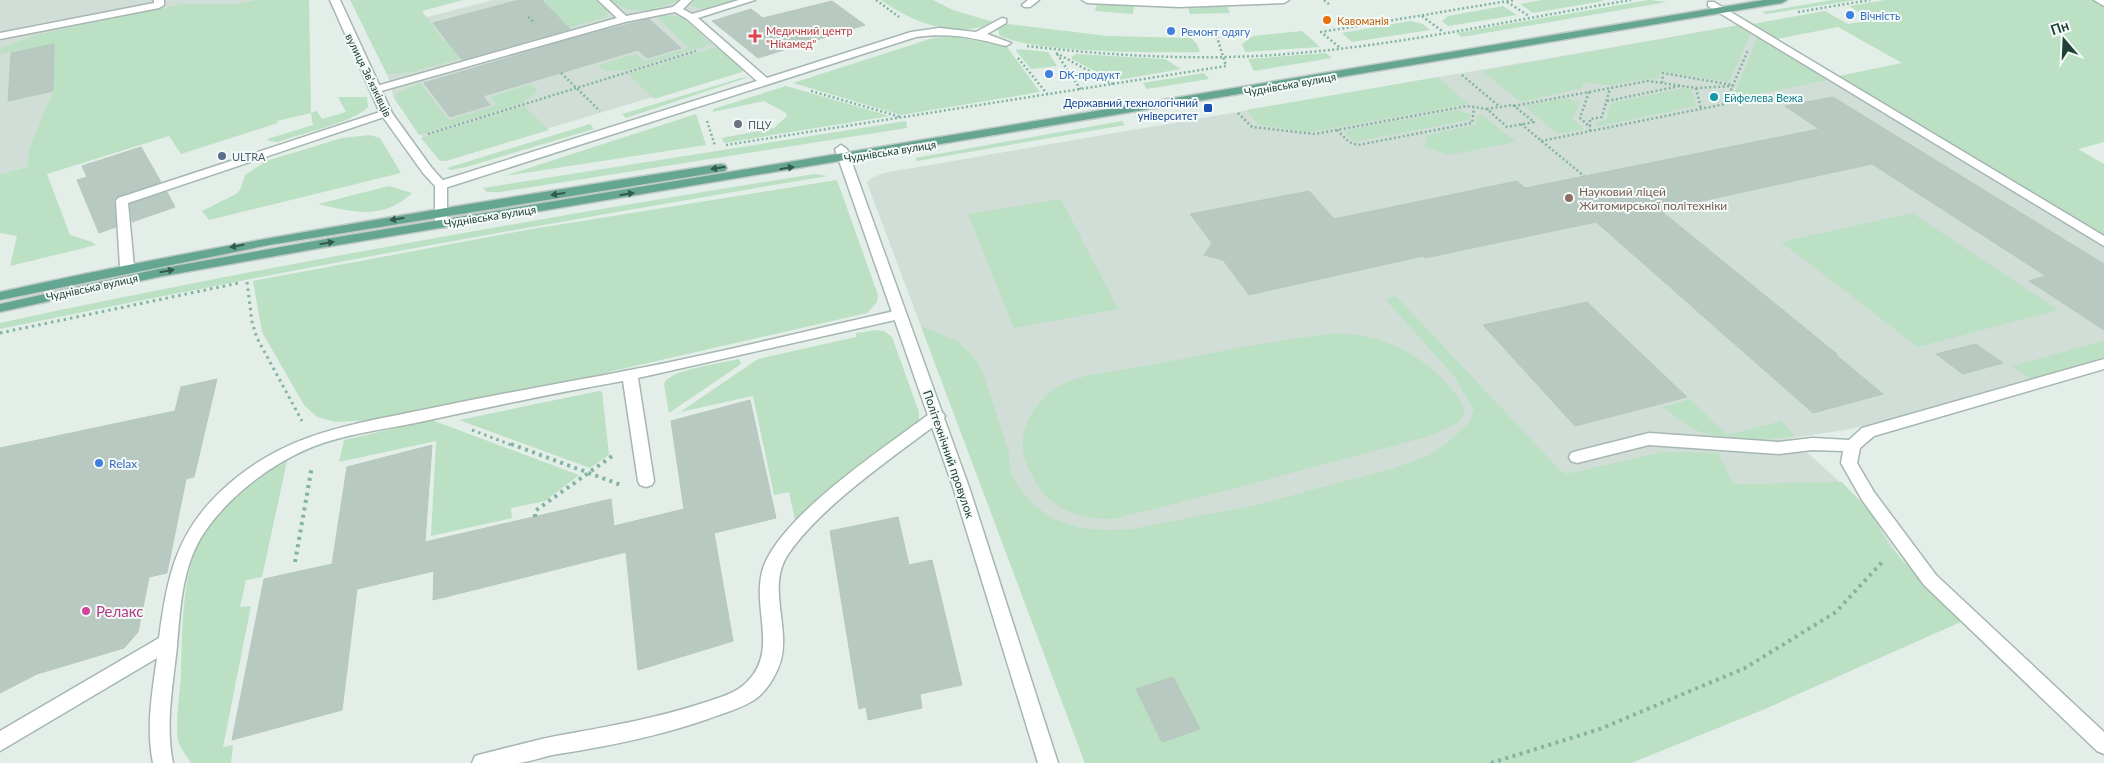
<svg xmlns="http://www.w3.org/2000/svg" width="2104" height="763" font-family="Lato,sans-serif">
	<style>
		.built { fill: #d1ded7 }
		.green { fill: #bbe0c3 }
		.building { fill: #b8c9c1; stroke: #b5c8bf }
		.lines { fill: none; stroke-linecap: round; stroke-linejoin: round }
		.lane-casing { stroke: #a5b7b0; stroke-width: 3 }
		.street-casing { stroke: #a5b7b0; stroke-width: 3 }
		.primary-casing { stroke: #c1cac7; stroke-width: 3 }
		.path-far2 { stroke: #82b4a1; stroke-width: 2.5; stroke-dasharray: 2 2.5; stroke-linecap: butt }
		.path-far1 { stroke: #82b4a1; stroke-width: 3; stroke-dasharray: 2.5 4; stroke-linecap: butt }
		.path { stroke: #82b4a1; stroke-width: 4; stroke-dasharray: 3 4.5; stroke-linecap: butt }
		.lane { fill: #fff; fill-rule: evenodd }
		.street { fill: #fff; fill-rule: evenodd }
		.primary { fill: #65a692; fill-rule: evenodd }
		.oneway { fill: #325a4e }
		.shop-dot { fill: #3f7fe0; stroke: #f4faf7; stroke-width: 2 }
		.food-dot { fill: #e8710a; stroke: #f4faf7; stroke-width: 2 }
		.health-dot { fill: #e0444e; stroke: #f4faf7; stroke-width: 2 }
		.culture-dot { fill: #0f9aa8; stroke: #f4faf7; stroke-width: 2 }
		.transit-dot { fill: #1a4fb4; stroke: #f4faf7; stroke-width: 2 }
		.worship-dot { fill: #6b7280; stroke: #f4faf7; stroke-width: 2 }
		.service-dot { fill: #5c6f8a; stroke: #f4faf7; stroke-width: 2 }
		.education-dot { fill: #8d6e63; stroke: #f4faf7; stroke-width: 2 }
		.hotel-dot { fill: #d1479c; stroke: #f4faf7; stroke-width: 2 }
		.labels { text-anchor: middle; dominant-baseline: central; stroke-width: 4; stroke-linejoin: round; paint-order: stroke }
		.far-shop-label { font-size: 11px; fill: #366cbe; stroke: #f4faf7; text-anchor: start }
		.far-food-label { font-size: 11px; fill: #c56008; stroke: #f4faf7; text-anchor: start }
		.far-health-label { font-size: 11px; fill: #be3a42; stroke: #f4faf7; text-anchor: start }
		.far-street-label { font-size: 11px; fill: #214137; stroke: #f4faf7 }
		.far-culture-label { font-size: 11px; fill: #0d838f; stroke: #f4faf7; text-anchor: start }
		.far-transit-label { font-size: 11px; fill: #164399; stroke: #f4faf7; text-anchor: end }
		.far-worship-label { font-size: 11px; fill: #5b616d; stroke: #f4faf7; text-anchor: start }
		.far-service-label { font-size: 11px; fill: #4e5e75; stroke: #f4faf7; text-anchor: start }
		.education-label { font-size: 12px; fill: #785e54; stroke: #f4faf7; text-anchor: start }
		.street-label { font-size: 12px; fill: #214137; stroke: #f4faf7 }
		.shop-label { font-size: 12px; fill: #366cbe; stroke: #f4faf7; text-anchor: start }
		.near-hotel-label { font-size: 15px; fill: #b23c85; stroke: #f4faf7; text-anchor: start }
	</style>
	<rect width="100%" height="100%" fill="#e3eee9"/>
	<!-- built -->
	<g class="built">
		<path d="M0,0h255l-201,44 -1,47 -24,58 -2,18 -27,7z"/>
		<path d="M493,0h247l-58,17 61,53 -303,91 -46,-63 -7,-24 -21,-41z"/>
		<path d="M1741,25l363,221v111l-212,62 -47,11 -54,8 69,62 42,60 63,60 -198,88 -136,55h-546l-218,-580 3,-4 13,-6z"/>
	</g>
	<!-- green -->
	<g class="green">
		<path d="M255,0h54l2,113 6,-2 5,8 24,-7 -8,-15h29l1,10c-11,14 -71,28 -90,35l-8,-1 -3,-2 46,-14 -2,-12 -34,8 1,2 -97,31 -12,-18 -122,38 23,61 22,7 4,3 -86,21 7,-30 -17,-3v-59l27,-7 2,-18 24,-58 1,-47 -54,10 1,-6 35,-13 147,-31h54z"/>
		<path d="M350,0h113l-41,11 22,30 76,-21 11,19 -123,34 -21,1z"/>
		<path d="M544,0h52l11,11 1,5 -45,14 -25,-14 16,-5z"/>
		<path d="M611,0h69c-23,9 -49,18 -69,0z"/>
		<path d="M694,0h46l-36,9 -13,-3z"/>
		<path d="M881,0h52l20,10 40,12c-36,19 -83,-1 -112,-22z"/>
		<path d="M1542,0h60l1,1 -70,12 -13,-9z"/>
		<path d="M1649,0l18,2 -205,35 -6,-4z"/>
		<path d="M1832,0h24l-90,14 -4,-2z"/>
		<path d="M1885,0h208l11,8v134l-26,7 26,15v72l-265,-160 63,-13 -64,-36 -61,12 -25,-15 73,-13 23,13 24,-4 -23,-14z"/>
		<path d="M1097,4l37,2 -1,8 -38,-3z"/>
		<path d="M1227,6l3,7 -40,1 -2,-7z"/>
		<path d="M1503,6l14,9 -69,11 -6,-5 6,-5z"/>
		<path d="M662,15l20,2 30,27 -85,26 -22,1 -7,-6 38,-11 9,7 43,-13 -31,-32z"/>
		<path d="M1410,21l13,3 7,6 -78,12 -10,-9z"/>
		<path d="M1007,24l101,12 83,2 6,6 3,8c-41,1 -170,1 -201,-17l-1,-7z"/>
		<path d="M1739,25l12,8 -22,49 -68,-11 -3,8c-18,-1 -34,5 -51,6 -9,0 -14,-3 -23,-2l-2,5 -61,14 -39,-31z"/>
		<path d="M1302,31l18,16 -75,5 -3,-8 11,-8z"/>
		<path d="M953,36l54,11 33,45 -139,23 -108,-32 140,-45z"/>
		<path d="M1758,37l70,43 -96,19z"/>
		<path d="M716,47l27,23 -1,2 -88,27 -26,-25z"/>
		<path d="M1017,49l31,3 9,14 -26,3 -15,-18z"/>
		<path d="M1326,53l6,5 -78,13 -6,-12z"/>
		<path d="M1077,54l88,5 16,10 -68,12 -41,-22v-3z"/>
		<path d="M1204,73l5,6 -62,10 -4,-6z"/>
		<path d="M749,77l-123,41 -4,-4 119,-36z"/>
		<path d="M1438,77l30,27 -158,28 -51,-7 -13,-15z"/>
		<path d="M420,83l29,37 48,-15 -7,-8 41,-13 7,7 -16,12 -103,32 -25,-37 5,-6z"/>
		<path d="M786,86l104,30 -166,27 -2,-5 52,-10 13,-12 -1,-3 -22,-12 -51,11v-3z"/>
		<path d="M1686,88l6,2 4,16 -101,21 2,-5 9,-2 5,-17z"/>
		<path d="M1567,98l13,5 -8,16 12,10 -26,5 -34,-28z"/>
		<path d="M524,106l25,24 -103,31h-6l-19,-23z"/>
		<path d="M1456,110l14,4 -1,6 -115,22 -11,-11z"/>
		<path d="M696,114l10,31 -202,31z"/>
		<path d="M1482,115l34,27 -67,13 -24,-8 2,-12 49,-10 1,-9z"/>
		<path d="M906,121l1,7 -407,64h-13l-4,-4z"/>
		<path d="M1122,121l3,4 -208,36 -2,-3z"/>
		<path d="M590,124l4,5 -128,38 -15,3 -4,-2z"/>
		<path d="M370,135l10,3 21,35 -192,47 -7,-9 34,-17 4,-4 5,-15 21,-14 76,-23z"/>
		<path d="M814,174l14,2c-277,46 -553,96 -828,153v-6c270,-58 541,-105 814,-149z"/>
		<path d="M837,180l41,115 -1,7 -10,11 -276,63 -174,36 -47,8 -34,2 -19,-5 -13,-12 -42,-73 -9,-51 279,-52z"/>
		<path d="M389,186l23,7c-30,28 -59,19 -94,11z"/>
		<path d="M1061,199l57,110 -104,19 -46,-114z"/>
		<path d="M1912,213l146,97 -140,37 -137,-105z"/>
		<path d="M1396,296l164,174 6,4 97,-22 55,1 15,31 109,-2 32,35 15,28 13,15 63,60 -198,88 -136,55h-546l-164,-437 36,15 17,16 9,15 26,81 1,19 12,19 14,16 18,12 26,9 25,2 27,-1 124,-24 135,-36 35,-12 20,-13 23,-21 5,-13 -20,-34 -69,-77z"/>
		<path d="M877,330l7,1 8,6 27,75v8l-124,100 -6,-28 -15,3 -21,-99 -73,16 78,-53 98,-22v-4z"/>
		<path d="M1338,333c43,3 80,18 109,51 8,9 15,16 18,29l-6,9 -29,14c-76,20 -153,41 -229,61 -23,6 -45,12 -68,17 -9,2 -19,6 -28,5 -30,-1 -56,-12 -71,-40 -5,-9 -10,-20 -11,-30 -3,-25 17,-53 38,-64 22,-12 59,-14 83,-19 65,-12 129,-26 194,-33z"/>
		<path d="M2104,341v16l-73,22 -19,-13z"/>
		<path d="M739,359l2,5 -72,49 -5,-29c5,-15 60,-21 75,-25z"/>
		<path d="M599,391l3,1 7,63 -19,13 -131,-48z"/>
		<path d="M1690,399l37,36 54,-14 13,14c-10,8 -83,2 -96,-4 -12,-5 -24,-16 -35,-24z"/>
		<path d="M432,420l147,55 -34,26 -34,7 1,10 -81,18 5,-95 -97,21 5,-22z"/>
		<path d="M287,461l-25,116 -16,3 -6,27 11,-1 -28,141 10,-2 -2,18h-40c-4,-6 -9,-13 -12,-19 -5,-12 1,-52 2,-68 3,-110 2,-155 106,-215z"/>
	</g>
	<!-- building -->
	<g class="building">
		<path d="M519,0h23l28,29 -108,31 -29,-37z"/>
		<path d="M832,1l33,24 -107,33 -46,-37 39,-12 12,9z"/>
		<path d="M649,19l32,29 -34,10 -9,-8 -155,46 7,9 -40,12 -26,-34 154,-46z"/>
		<path d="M54,44l-1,47 -45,10 3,-48z"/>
		<path d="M1833,97l271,167v66l-75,-49 17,-5 -174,-112 -212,46 177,144h-2l48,40 -70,19 -217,-191 -171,36 -2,-2 -174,39 -26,-35 -19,-5 8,-12 -22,-29 119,-23 25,28 183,-38 8,7 294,-59 -34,-23z"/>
		<path d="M141,147l20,35 -45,15 -2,4 2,26 -17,6 -22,-53 10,-3 -5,-11z"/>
		<path d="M167,192l8,15 -43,15 -2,-18z"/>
		<path d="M1587,302l100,95 -112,29 -92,-101z"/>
		<path d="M1976,344l27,19 -40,11 -27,-20z"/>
		<path d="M217,379l-23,98 -8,2 -19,94 -18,4 -11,55 -14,16 -87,26 -37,19v-245l175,-37 6,-24z"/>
		<path d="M750,400l26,118 -62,15 19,108 -95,29 -12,-118 -193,48 1,-29 -77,18 -15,121 -110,30 32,-161 68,-15 15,-97 85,-22 -7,97 186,-43 3,27 70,-17 -13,-88z"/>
		<path d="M898,517l11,48 23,-5 30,125 -42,9 2,14 -54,12 -2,-13 -7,2 -29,-178z"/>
		<path d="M1173,677l27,52 -38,13 -26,-53z"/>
	</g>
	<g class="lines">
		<defs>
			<g id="lane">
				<path d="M154,0h10v5l-5,3 -159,31v-6l154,-30z"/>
				<path d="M598,0h11l17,16 47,-9 8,-7h11l-9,9 9,5 47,-14h16l-57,18 69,60 144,-46 28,-4 37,4 26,-14 4,1v4l-19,11 24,9 -5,3c-31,-8 -57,-14 -90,-9l-471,151h-8l-2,-3 2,-3 320,-101 -70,-62 -12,-7 -50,10 -244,69 -4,1 -5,-3 1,-2 244,-69z"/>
				<path d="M1028,0h11l-9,7h-6l-2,-2z"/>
				<path d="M1082,0h207l-5,3 -105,4 -92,-4z"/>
				<path d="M2094,0h10v6z"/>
				<path d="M1708,2h6l390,234v10l-396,-240z"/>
				<path d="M386,110l4,1v4l-262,88 6,64 -7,4 -7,-4 -4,-66 2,-3z"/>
				<path d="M899,310l7,5 -2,3 -266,60 16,103 -2,4 -6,2 -6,-2 -2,-4 -15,-100c-69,12 -138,27 -208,42 -34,7 -70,11 -103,24 -43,18 -85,50 -110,89 -20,32 -22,74 -25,110 -4,40 -12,78 -4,117h-20c-7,-35 -1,-70 4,-105l-157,93v-20l159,-93c8,-59 16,-103 61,-146 63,-60 131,-67 212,-84 66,-14 132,-25 198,-38 90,-17 179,-40 269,-60z"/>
				<path d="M2104,359v10l-230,67 -14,12 -3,15 17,29 62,83 168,157v22l-7,-3 -173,-166 -62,-85 -21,-37 2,-12 -31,-1 -33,4 -130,-9 -72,18 -6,-2 -2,-4 2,-4 6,-2 72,-18 130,9 33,-4 37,2 13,-12z"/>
				<path d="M937,411l5,1 3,4 -3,4c-47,36 -120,85 -153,133 -23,32 1,72 -8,107 -4,14 -13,29 -24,38 -14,10 -33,15 -49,21 -49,17 -99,27 -150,35 -14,2 -27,8 -41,9 -15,0 -30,0 -45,0l3,-7 7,-2c25,-6 49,-13 74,-18 49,-9 98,-17 147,-33 15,-5 32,-9 44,-21 34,-33 1,-79 18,-119 23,-52 120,-116 167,-151z"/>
			</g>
			<g id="street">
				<path d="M330,0h10l52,113 39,54 16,18v39l-1,3h-10l-1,-3v-38l-12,-13 -43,-60z"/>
				<path d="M841,145l6,4 123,341 88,273h-20l-84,-273 -119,-341z"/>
			</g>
			<g id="primary">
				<path d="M1764,0h23l-5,3 -1456,244 -168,30 -158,35v-8l158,-35 168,-30z"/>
				<path d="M721,164l4,1 2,3 -2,3 -456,74 -269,55v-8c239,-53 480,-90 721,-128z"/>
			</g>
		</defs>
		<!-- lane casing -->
		<use href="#lane" class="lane-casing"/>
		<!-- street casing -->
		<use href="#street" class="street-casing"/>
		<!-- primary casing -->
		<use href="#primary" class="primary-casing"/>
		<!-- path-far2 -->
		<g class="path-far2">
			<path d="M876,0l23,17"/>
			<path d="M1324,0l6,5"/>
			<path d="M1507,2l22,14"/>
			<path d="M1798,12l72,-12"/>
			<path d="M1422,16l20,15"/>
			<path d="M528,17l7,6"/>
			<path d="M1027,46c87,10 173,15 260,8 116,-9 230,-35 344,-54"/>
			<path d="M1339,47l-18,-15 193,-32"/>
			<path d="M1056,53l57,31"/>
			<path d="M1057,54l24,36"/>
			<path d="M1018,58l30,37"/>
			<path d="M561,73l39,38"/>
			<path d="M1462,75l38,32"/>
			<path d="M1662,83l1,-10 70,12"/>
			<path d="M1696,88l5,21"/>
			<path d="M811,91l90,26"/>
			<path d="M1589,92l-9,26 10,9"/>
			<path d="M1607,101l73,-15"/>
			<path d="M1513,105l21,17 -27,5 -20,-18z"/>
			<path d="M1514,106l134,-25 48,7 37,-2"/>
			<path d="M1238,113l14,14 63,7 152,-28 20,3"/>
			<path d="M707,121l8,25"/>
			<path d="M1521,124l63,52"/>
			<path d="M1337,130l12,12 9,3 114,-22 2,-15"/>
			<path d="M1590,131v-12l12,-2 8,-29"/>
			<path d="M428,134l268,-83"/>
			<path d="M1541,141l184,-37 23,-54"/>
			<path d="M726,145l500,-79 -9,-29"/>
		</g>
		<!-- path-far1 -->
		<g class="path-far1">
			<path d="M247,282l5,40 5,16 45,83"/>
			<path d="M0,333l239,-50"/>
			<path d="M472,430l42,16"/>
		</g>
		<!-- path -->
		<g class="path">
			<path d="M511,444l110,41"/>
			<path d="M535,517v-6l80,-57"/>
			<path d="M295,562l17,-96"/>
			<path d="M1491,763l109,-34 145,-61 91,-56 48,-52"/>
		</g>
		<!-- lane -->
		<use href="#lane" class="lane"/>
		<!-- street -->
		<use href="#street" class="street"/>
		<!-- primary -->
		<use href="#primary" class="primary"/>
	</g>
	<!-- one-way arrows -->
	<defs><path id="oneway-solid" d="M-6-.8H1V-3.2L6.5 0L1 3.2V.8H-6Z" transform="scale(1.25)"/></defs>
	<g class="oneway">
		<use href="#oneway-solid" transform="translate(718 168) rotate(171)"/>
		<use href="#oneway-solid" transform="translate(787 168) rotate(-9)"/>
		<use href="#oneway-solid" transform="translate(558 194) rotate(171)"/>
		<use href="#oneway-solid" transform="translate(627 194) rotate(-9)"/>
		<use href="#oneway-solid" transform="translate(397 219) rotate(171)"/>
		<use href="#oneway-solid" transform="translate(327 243) rotate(-10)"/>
		<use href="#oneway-solid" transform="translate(237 246) rotate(169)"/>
		<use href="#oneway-solid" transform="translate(167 271) rotate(-10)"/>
	</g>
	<!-- markers -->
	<g class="shop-dot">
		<circle cx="1850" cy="15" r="5"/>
		<circle cx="1171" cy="31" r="5"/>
		<circle cx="1049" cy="74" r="5"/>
		<circle cx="99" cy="463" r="5"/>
	</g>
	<circle class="food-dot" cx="1327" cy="20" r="5"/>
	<path class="health-dot" d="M752.5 28.5h5v5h5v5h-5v5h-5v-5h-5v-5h5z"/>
	<circle class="culture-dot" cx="1714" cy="97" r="5"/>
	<rect class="transit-dot" x="1203" y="103" width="10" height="10" rx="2.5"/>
	<circle class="worship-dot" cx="738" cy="124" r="5"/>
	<circle class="service-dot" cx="222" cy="156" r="5"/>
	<circle class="education-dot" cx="1569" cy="198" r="5"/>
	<circle class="hotel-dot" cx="86" cy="611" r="5"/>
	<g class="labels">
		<!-- far-shop labels -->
		<g class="far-shop-label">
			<text x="1860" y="15">Вічність</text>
			<text x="1181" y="31">Ремонт одягу</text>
			<text x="1059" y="74">DK-продукт</text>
		</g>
		<!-- far-food labels -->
		<g class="far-food-label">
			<text x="1337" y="20">Кавоманія</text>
		</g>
		<!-- far-health labels -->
		<g class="far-health-label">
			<text x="766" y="30">Медичний центр<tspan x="766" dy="13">"Нікамед"</tspan></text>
		</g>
		<!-- far-street labels -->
		<g class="far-street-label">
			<text transform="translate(369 75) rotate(64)">вулиця Звʼязківців</text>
			<text transform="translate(1290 84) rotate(-10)">Чуднівська вулиця</text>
			<text transform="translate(890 151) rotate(-9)">Чуднівська вулиця</text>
			<text transform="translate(490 216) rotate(-9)">Чуднівська вулиця</text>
			<text transform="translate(92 287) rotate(-12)">Чуднівська вулиця</text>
		</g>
		<!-- far-culture labels -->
		<g class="far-culture-label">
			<text x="1724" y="97">Ейфелева Вежа</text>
		</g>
		<!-- far-transit labels -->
		<g class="far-transit-label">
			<text x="1198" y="102">Державний технологiчний<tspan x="1198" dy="13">університет</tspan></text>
		</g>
		<!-- far-worship labels -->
		<g class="far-worship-label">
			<text x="748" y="124">ПЦУ</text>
		</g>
		<!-- far-service labels -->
		<g class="far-service-label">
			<text x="232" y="156">ULTRA</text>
		</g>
		<!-- education labels -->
		<g class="education-label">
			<text x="1579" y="191">Науковий ліцей<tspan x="1579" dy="14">Житомирської політехніки</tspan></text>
		</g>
		<!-- street labels -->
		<g class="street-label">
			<text transform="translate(949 454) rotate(71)">Політехнічний провулок</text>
		</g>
		<!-- shop labels -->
		<g class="shop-label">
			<text x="109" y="463">Relax</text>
		</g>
		<!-- near-hotel labels -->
		<g class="near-hotel-label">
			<text x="96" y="611">Релакс</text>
		</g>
	</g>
	<!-- north arrow -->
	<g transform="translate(2064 40) rotate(341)" stroke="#f4faf7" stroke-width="4" paint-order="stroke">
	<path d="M0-4L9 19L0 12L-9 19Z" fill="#214137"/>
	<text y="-8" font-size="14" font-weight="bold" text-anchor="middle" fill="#214137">Пн</text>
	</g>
</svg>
